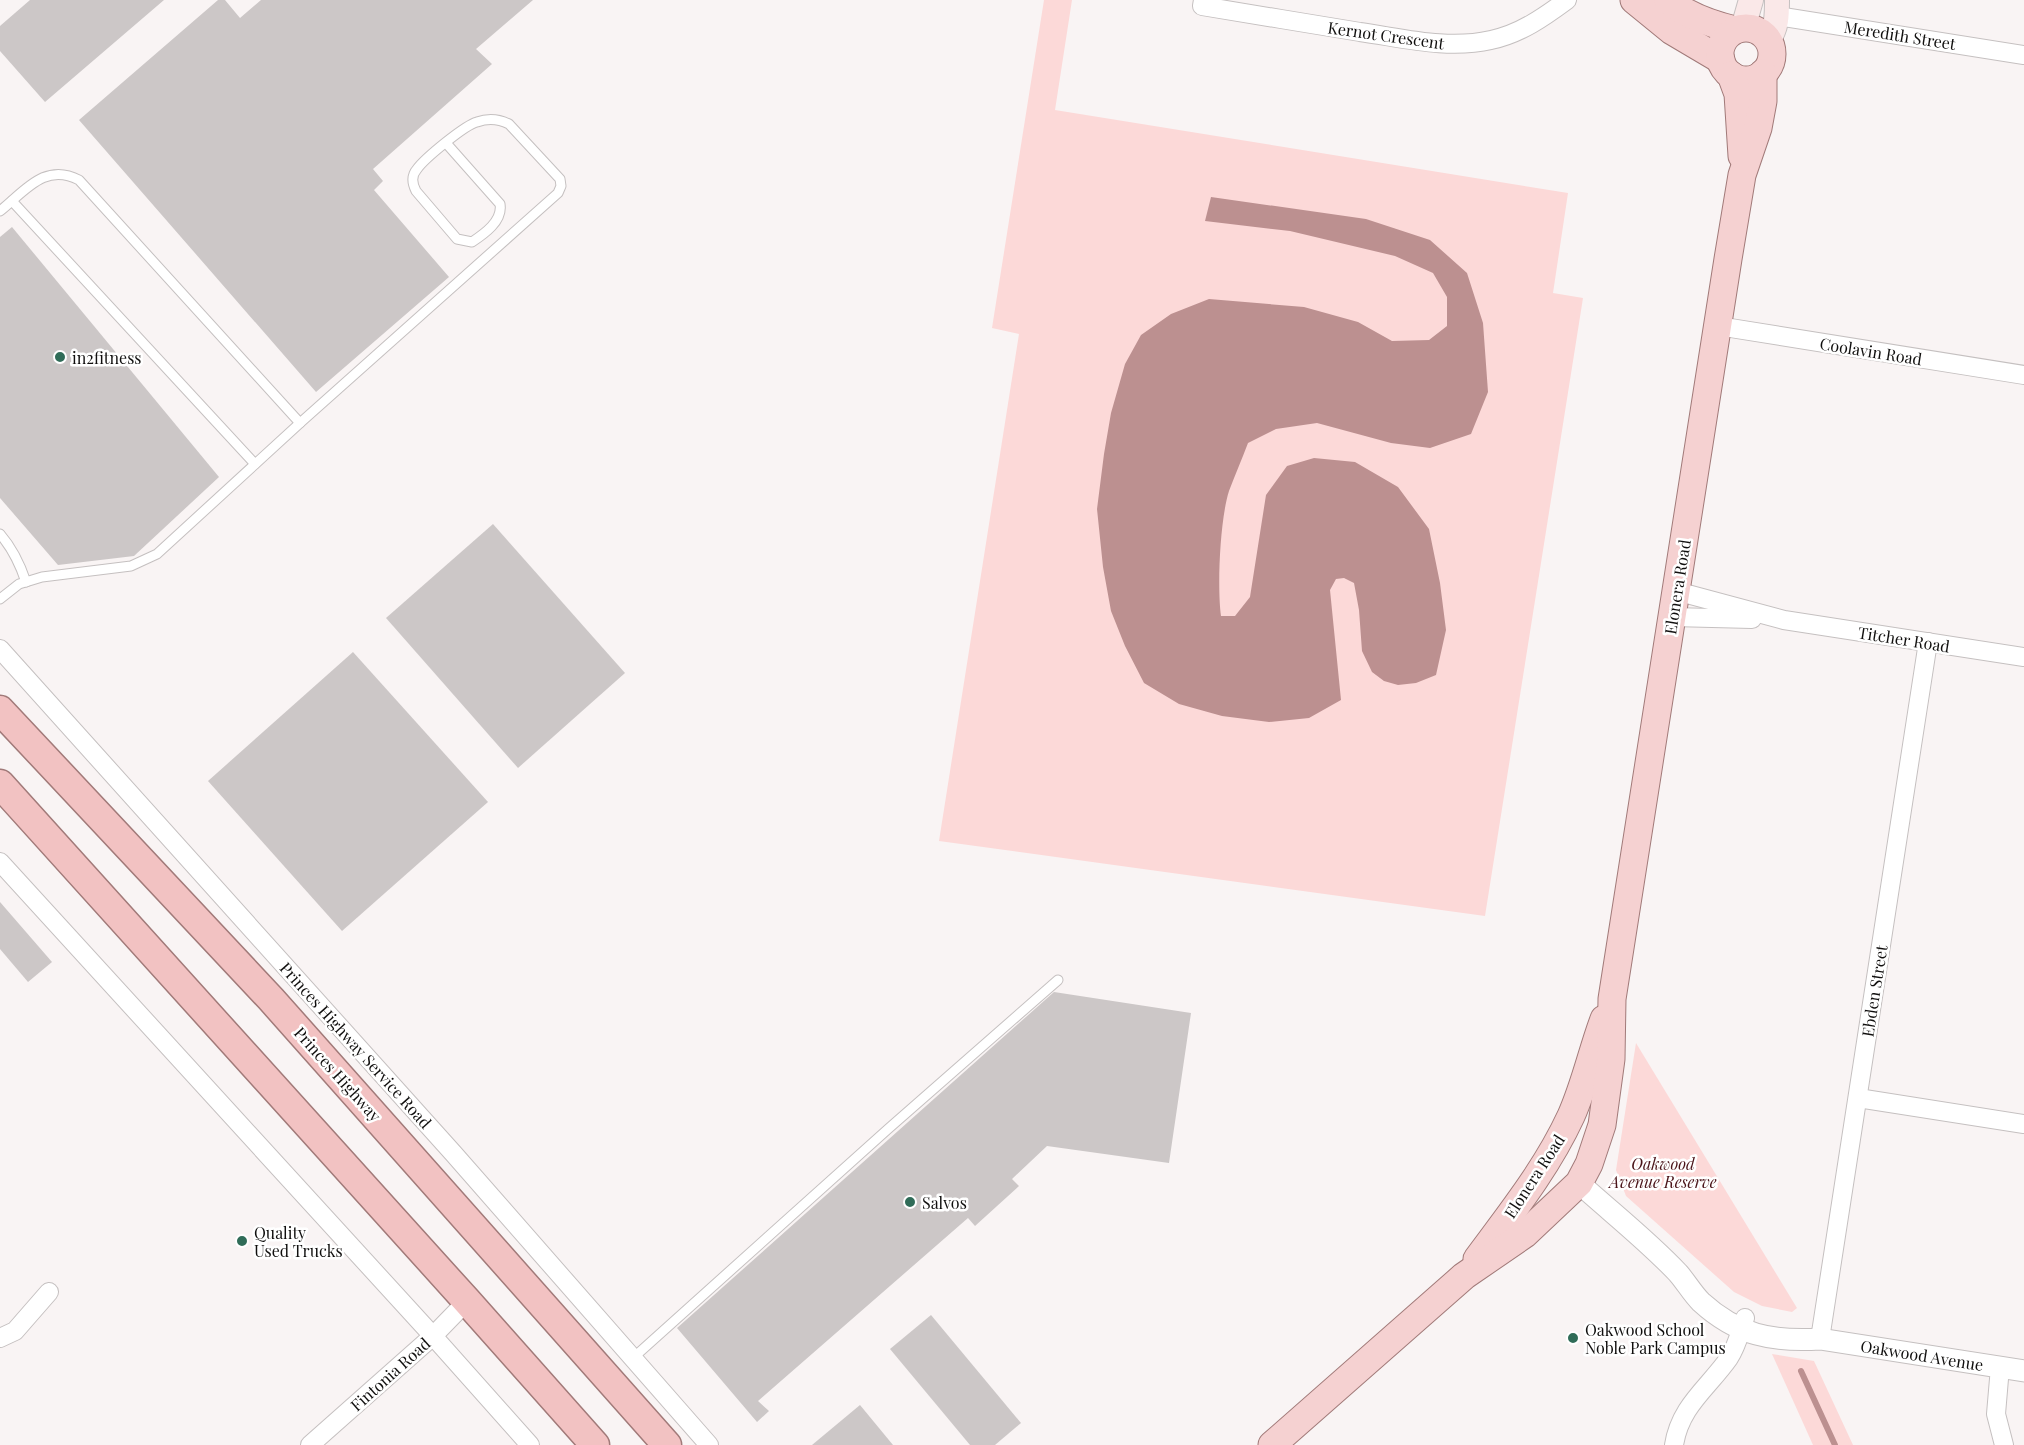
<svg xmlns="http://www.w3.org/2000/svg" width="2024" height="1445" font-family="'Playfair Display',serif">
	<style>
		.green { fill: #fcd9d8 }
		.water { fill: #bc9090 }
		.lines { fill: none; stroke-linecap: round; stroke-linejoin: round }
		.stream { stroke: #bc9090; stroke-width: 6 }
		.building { fill: #ccc7c7 }
		.service-casing { stroke: #c5c0c0; stroke-width: 11 }
		.minor-casing { stroke: #c5c0c0; stroke-width: 20 }
		.tertiary-casing { stroke: #c5c0c0; stroke-width: 23 }
		.secondary-casing { stroke: #c5c0c0; stroke-width: 26 }
		.primary-casing { stroke: #a17a79; stroke-width: 29 }
		.trunk-casing { stroke: #a17a79; stroke-width: 31 }
		.service { stroke: #fff; stroke-width: 9 }
		.minor { stroke: #fff; stroke-width: 18 }
		.tertiary { stroke: #fff; stroke-width: 21 }
		.secondary { stroke: #fae8e8; stroke-width: 24 }
		.primary { stroke: #f5d1d1; stroke-width: 27 }
		.trunk { stroke: #f2c2c2; stroke-width: 28 }
		.poi-dot { fill: #306c58; stroke: #fff; stroke-width: 2 }
		.labels { text-anchor: middle; dominant-baseline: central; stroke-width: 5; stroke-linejoin: round; paint-order: stroke }
		.street-label { font-size: 16px; fill: #100f0e; stroke: #fff }
		.poi-label { font-size: 16px; fill: #100f0e; stroke: #fff; text-anchor: start }
		.park-label { font-size: 16px; font-style: italic; fill: #4a1419; stroke: #fff }
	</style>
	<rect width="100%" height="100%" fill="#f9f4f4"/>
	<!-- green -->
	<g class="green">
		<path d="M1044,0h28l-17,110 513,83 -15,100 30,5 -98,618 -546,-75 80,-507 -27,-6z"/>
		<path d="M1636,1043l161,265 -5,4 -30,-6 -28,-14 -108,-96 -10,-26z"/>
		<path d="M1772,1354l42,7 39,84h-40z"/>
	</g>
	<!-- water -->
	<path class="water" d="M1211,197l155,22 64,21 37,33 16,50 5,69 -17,42 -41,14 -39,-5 -74,-20 -41,6 -28,14c-6,16 -13,32 -19,48 -9,28 -12,96 -8,125h14l15,-19 16,-102 21,-29 27,-8 41,4 43,25 31,42 11,54 6,47 -10,45 -20,8 -18,2 -14,-4 -12,-9 -10,-21 -3,-41 -5,-27 -10,-5 -8,1 -6,11 11,110 -32,18 -40,4 -47,-6 -43,-12 -35,-21 -19,-37 -14,-35 -8,-44 -6,-58 7,-55 7,-41 14,-49 16,-29 30,-21 38,-15 95,8 54,15 34,19 37,-1 18,-14v-29l-14,-24 -38,-17 -105,-25 -85,-10z"/>
	<g class="lines">
		<!-- stream -->
		<path class="stream" d="M1801,1371l34,74"/>
	</g>
	<!-- building -->
	<g class="building">
		<path d="M30,0h134l-119,102 -45,-51v-25z"/>
		<path d="M218,0h7l15,18 21,-18h272l-57,49 16,15 -119,105 10,12 -9,9 75,87 -133,115 -237,-272z"/>
		<path d="M12,227l207,250 -85,79 -76,9 -58,-67v-261z"/>
		<path d="M493,524l132,149 -107,95 -132,-150z"/>
		<path d="M353,652l135,150 -146,129 -134,-150z"/>
		<path d="M0,902l52,60 -24,20 -28,-33z"/>
		<path d="M1054,992l137,21 -22,150 -122,-17 -35,33 7,7 -44,40 -7,-8 -210,183 11,10 -12,11 -80,-94z"/>
		<path d="M931,1315l90,108 -26,22h-25l-80,-96z"/>
		<path d="M860,1405l33,40h-81z"/>
	</g>
	<g class="lines">
		<defs>
			<g id="service">
				<path d="M12,201l243,263"/>
				<path d="M0,211c25,-20 45,-49 79,-31l221,243 -143,131 -26,12 -89,11 -23,7 -19,15"/>
				<path d="M300,423l258,-230 3,-7 -1,-7 -51,-55c-10,-5 -21,-6 -32,-2 -12,3 -52,36 -60,47 -6,7 -5,14 -1,22l41,48 15,3c12,-8 31,-21 28,-38l-54,-61"/>
				<path d="M0,534c13,15 20,30 26,48"/>
				<path d="M633,1358l255,-229 170,-149"/>
			</g>
			<g id="minor">
				<path d="M1203,0l-1,6c53,9 105,17 158,26 43,6 88,18 131,8 29,-6 53,-23 76,-40"/>
				<path d="M1777,16l247,39"/>
				<path d="M1718,326l306,49"/>
				<path d="M1676,591l108,29 240,37"/>
				<path d="M1672,617l80,2"/>
				<path d="M0,649l453,504 256,292"/>
				<path d="M0,862l433,474 97,109"/>
				<path d="M1858,1098l166,26"/>
				<path d="M0,1338l15,-7 34,-39"/>
				<path d="M1820,1339l108,-697"/>
				<path d="M2000,1367l-4,47 8,31"/>
				<path d="M310,1445l123,-109 34,-35"/>
				<path d="M1674,1445c6,-39 34,-57 55,-87 8,-12 11,-26 16,-40"/>
			</g>
			<path id="tertiary" d="M1579,1183c32,29 69,58 99,90 8,9 14,20 23,29 36,33 71,40 119,37l204,32"/>
			<g id="secondary">
				<path d="M1743,28l8,-28"/>
				<path d="M1768,40c9,-12 9,-25 9,-40"/>
			</g>
			<g id="primary">
				<path d="M1634,0l38,31 49,29"/>
				<path d="M1668,0c19,16 42,24 67,30"/>
				<circle cx="1746" cy="54" r="26"/>
				<path d="M1731,75l7,19 4,62"/>
				<path d="M1477,1259c34,-46 70,-91 94,-143 14,-31 21,-65 33,-97"/>
				<path d="M1272,1445l192,-169 61,-42 54,-51 10,-19 13,-39 9,-66 1,-60 116,-740 14,-84 16,-47 5,-27v-28"/>
			</g>
			<g id="trunk">
				<path d="M0,710l271,289 396,446"/>
				<path d="M0,784l467,517 128,144"/>
			</g>
		</defs>
		<!-- service casing -->
		<use href="#service" class="service-casing"/>
		<!-- minor casing -->
		<use href="#minor" class="minor-casing"/>
		<!-- tertiary casing -->
		<use href="#tertiary" class="tertiary-casing"/>
		<!-- secondary casing -->
		<use href="#secondary" class="secondary-casing"/>
		<!-- primary casing -->
		<use href="#primary" class="primary-casing"/>
		<!-- trunk casing -->
		<use href="#trunk" class="trunk-casing"/>
		<!-- service -->
		<use href="#service" class="service"/>
		<!-- minor -->
		<use href="#minor" class="minor"/>
		<!-- tertiary -->
		<use href="#tertiary" class="tertiary"/>
		<!-- secondary -->
		<use href="#secondary" class="secondary"/>
		<!-- primary -->
		<use href="#primary" class="primary"/>
		<!-- trunk -->
		<use href="#trunk" class="trunk"/>
	</g>
	<!-- markers -->
	<g class="poi-dot">
		<circle cx="60" cy="357" r="6"/>
		<circle cx="910" cy="1202" r="6"/>
		<circle cx="242" cy="1241" r="6"/>
		<circle cx="1573" cy="1338" r="6"/>
	</g>
	<g class="labels">
		<!-- street labels -->
		<g class="street-label">
			<text transform="translate(1386 35) rotate(8)">Kernot Crescent</text>
			<text transform="translate(1900 35) rotate(9)">Meredith Street</text>
			<text transform="translate(1871 351) rotate(9)">Coolavin Road</text>
			<text transform="translate(1677 587) rotate(-81)">Elonera Road</text>
			<text transform="translate(1904 639) rotate(9)">Titcher Road</text>
			<text transform="translate(1874 991) rotate(-81)">Ebden Street</text>
			<text transform="translate(356 1045) rotate(48)">Princes Highway Service Road</text>
			<text transform="translate(338 1074) rotate(48)">Princes Highway</text>
			<text transform="translate(1534 1176) rotate(-57)">Elonera Road</text>
			<text transform="translate(1922 1355) rotate(9)">Oakwood Avenue</text>
			<text transform="translate(390 1374) rotate(-42)">Fintonia Road</text>
		</g>
		<!-- poi labels -->
		<g class="poi-label">
			<text x="72" y="357">in2fitness</text>
			<text x="922" y="1202">Salvos</text>
			<text x="254" y="1232">Quality<tspan x="254" dy="18">Used Trucks</tspan></text>
			<text x="1585" y="1329">Oakwood School<tspan x="1585" dy="18">Noble Park Campus</tspan></text>
		</g>
		<!-- park labels -->
		<g class="park-label">
			<text x="1663" y="1163">Oakwood<tspan x="1663" dy="18">Avenue Reserve</tspan></text>
		</g>
	</g>
</svg>
